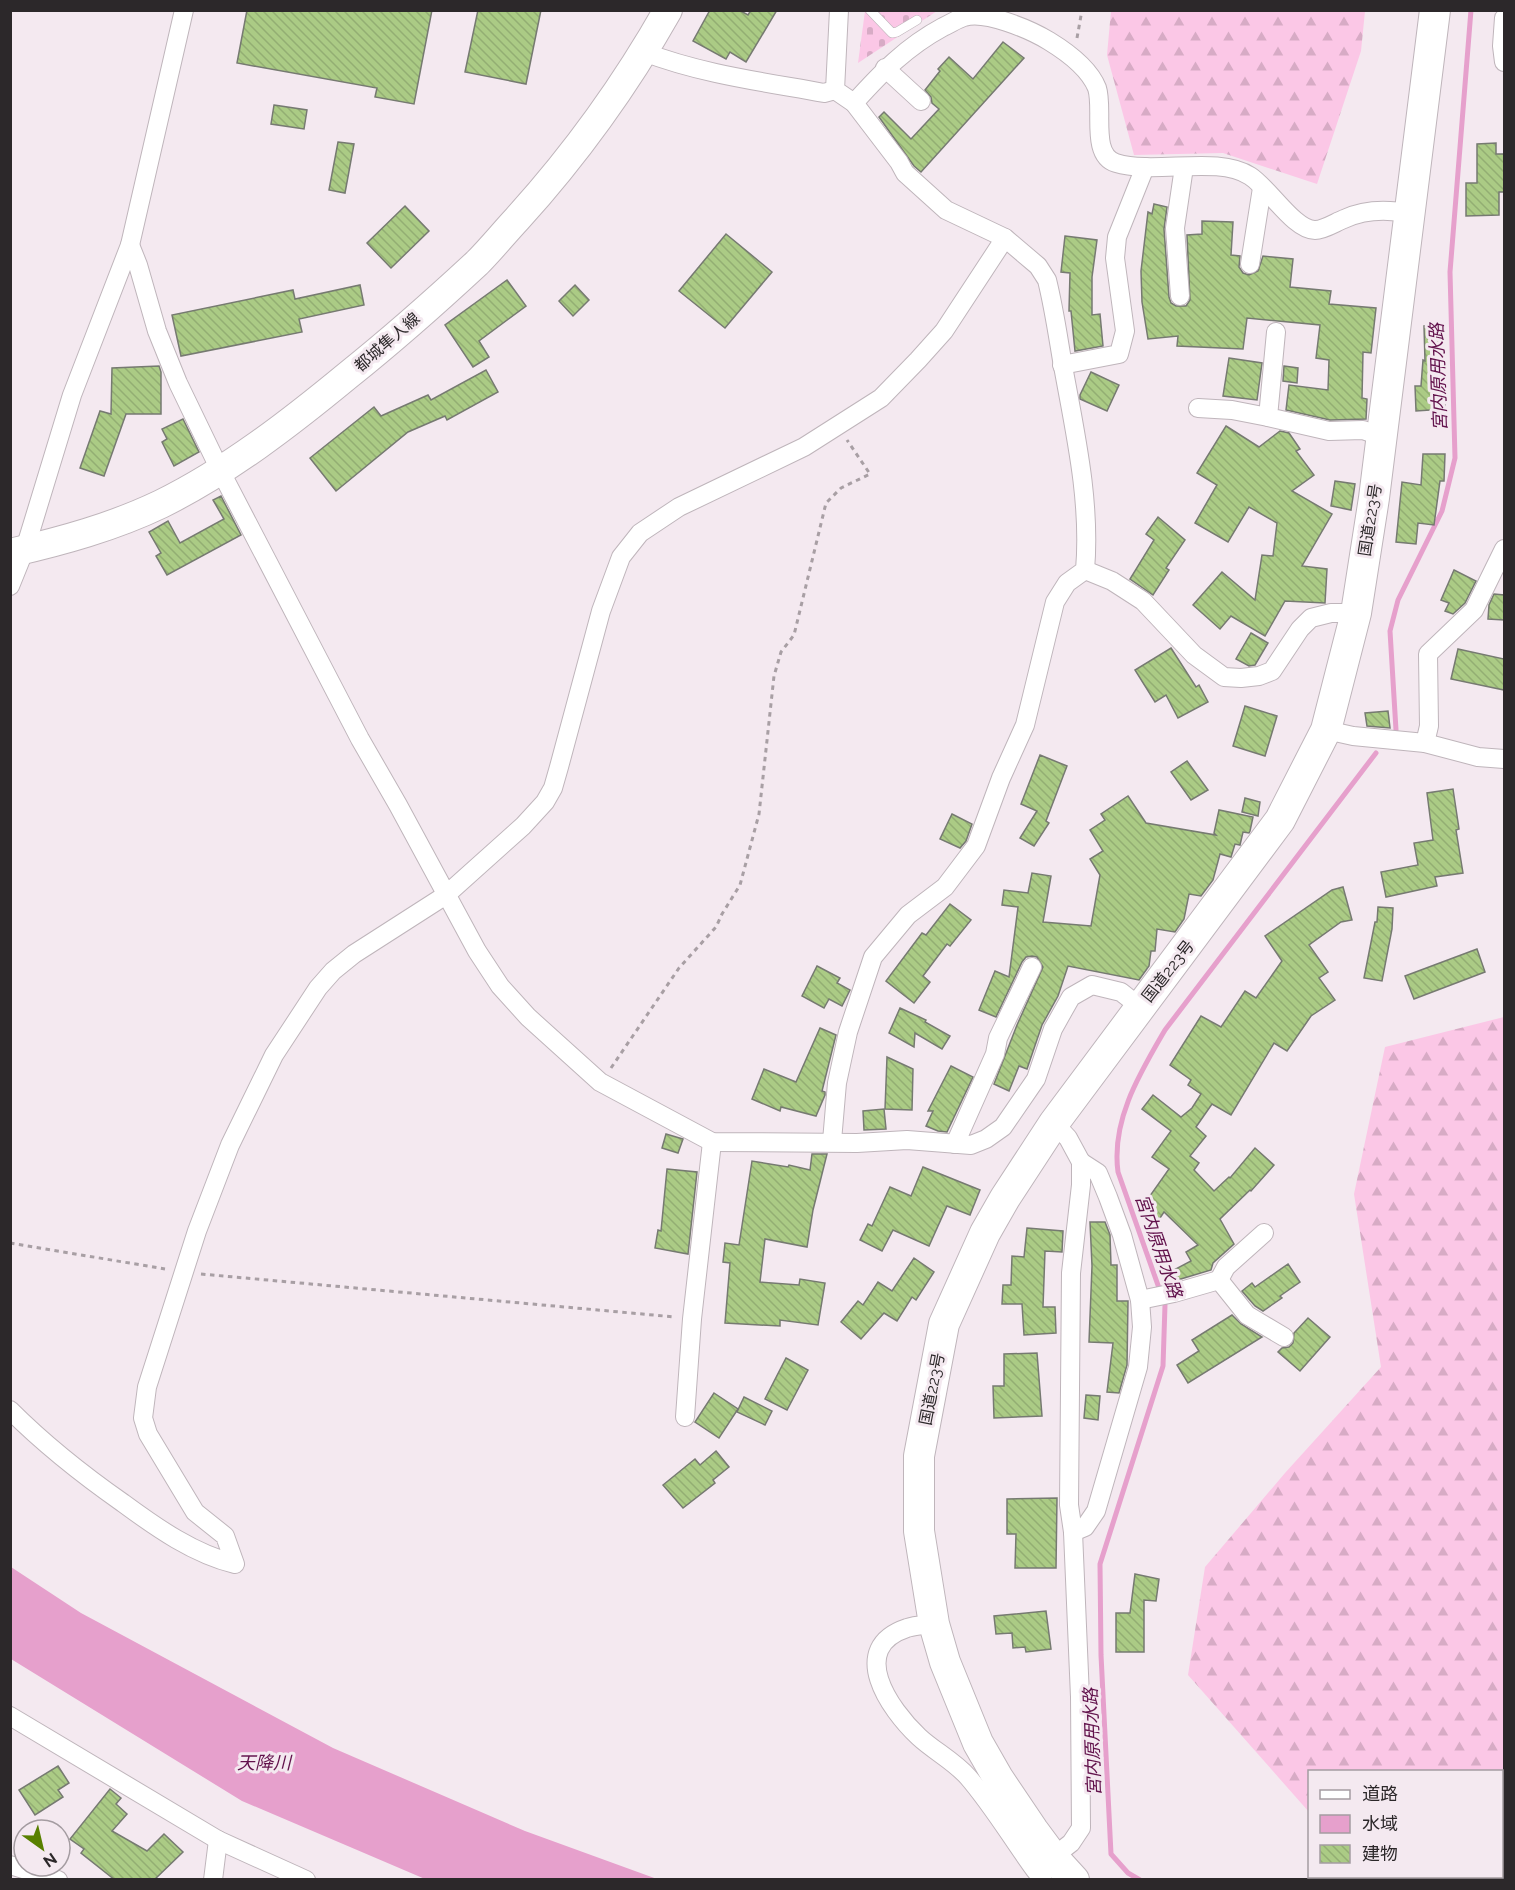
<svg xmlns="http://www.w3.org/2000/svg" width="1515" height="1890" font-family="Raleway,'Noto Sans JP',sans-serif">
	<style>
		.forest { fill: url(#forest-firs) }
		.cemetery { fill: url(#cemetery-stones) }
		.water { fill: #e6a0cc }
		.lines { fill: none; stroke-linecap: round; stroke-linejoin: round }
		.stream { stroke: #e6a0cc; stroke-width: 5 }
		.building { fill: url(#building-back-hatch); stroke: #767a71; stroke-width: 1.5 }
		.service-casing { stroke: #bfb5bb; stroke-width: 10 }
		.minor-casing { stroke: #bfb5bb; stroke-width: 20 }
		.primary-casing { stroke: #bfb5bb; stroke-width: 30 }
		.trunk-casing { stroke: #bfb5bb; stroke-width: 32 }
		.path { stroke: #a89fa4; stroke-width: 3; stroke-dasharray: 4.5 4.5; stroke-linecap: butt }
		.service { stroke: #fff; stroke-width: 9 }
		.minor { stroke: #fff; stroke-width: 18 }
		.primary { stroke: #fff; stroke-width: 28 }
		.trunk { stroke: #fff; stroke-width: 30 }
		.labels { text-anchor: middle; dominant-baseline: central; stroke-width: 6; stroke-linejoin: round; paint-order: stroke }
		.street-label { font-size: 16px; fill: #2c282a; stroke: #f4e9f0 }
		.water-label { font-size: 18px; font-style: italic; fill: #62124c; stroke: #f4e9f0 }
	</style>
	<defs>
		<pattern id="forest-firs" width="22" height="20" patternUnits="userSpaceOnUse" patternTransform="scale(1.5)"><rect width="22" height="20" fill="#fbc7e6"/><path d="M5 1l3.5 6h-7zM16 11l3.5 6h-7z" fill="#d7abc5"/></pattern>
		<pattern id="cemetery-stones" width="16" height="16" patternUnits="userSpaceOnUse" patternTransform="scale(1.5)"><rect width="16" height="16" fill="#fbc7e6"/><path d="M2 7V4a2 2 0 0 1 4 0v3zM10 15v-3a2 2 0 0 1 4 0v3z" fill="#d7abc5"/></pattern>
		<pattern id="building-back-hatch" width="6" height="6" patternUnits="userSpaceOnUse" patternTransform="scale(1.5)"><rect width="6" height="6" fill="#abcb85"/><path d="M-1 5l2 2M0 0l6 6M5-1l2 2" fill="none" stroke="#93ae73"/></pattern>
	</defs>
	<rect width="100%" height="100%" fill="#f4e9f0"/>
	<!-- forest -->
	<g class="forest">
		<path d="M1111,11h254l-4,40 -44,133 -94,-31 -89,2 -27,-100z"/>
		<path d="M1504,1017v862h-135l-2,-2 135,-1v-104h-192l-1,40 -121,-137 17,-108 80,-94 96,-106 -27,-173 31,-147z"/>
	</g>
	<!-- cemetery -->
	<path class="cemetery" d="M865,11h72l-79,52z"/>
	<!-- water -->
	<path class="water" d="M11,1567l70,46 252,135 192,83 132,48h-232l-183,-78 -231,-142z"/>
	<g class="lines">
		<!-- stream -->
		<g class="stream">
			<path d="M1396,730l-6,-99 8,-31 44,-89 13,-53 -5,-186 21,-262"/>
			<path d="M1140,1880l-12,-7 -17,-19 -10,-199 -1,-91 63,-198 2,-61 -47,-133c-7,-52 22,-99 47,-142l211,-277"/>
		</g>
	</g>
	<!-- building -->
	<g class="building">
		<path d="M247,10h185l-18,94 -39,-7 2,-9 -140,-25z"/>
		<path d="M478,10h63l-15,74 -61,-12z"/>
		<path d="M710,10h29l9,5 3,-5h26l-31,52 -16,-10 -4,7 -33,-18z"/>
		<path d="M1003,42l21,16 -103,114 -7,-6 -35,-49 5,-5 27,27 28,-30 -7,-6 -1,-6 -6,-7 15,-19 -2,-2 11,-12 24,22z"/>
		<path d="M274,105l33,5 -3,19 -33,-5z"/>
		<path d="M338,142l16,2 -9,49 -16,-3z"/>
		<path d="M1496,143v11h8v38h-5v23l-33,1v-33h11v-39z"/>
		<path d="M1154,204l13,3 -3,22 5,68 2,6 5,3h10l4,-6 -3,-65 15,-1v-13l31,1 -2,33 9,1 -1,11 4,6 6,2 9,-4 5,-15 30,3 -3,28 41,4 -2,13 47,4 -5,45 -8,-1 -1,46 5,1 -1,20 -36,1 -44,-10 3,-25 39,5 1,-30 -13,-2 4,-33 -73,-7 -4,31 -66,-3 1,-10 -30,3 -6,-37 -1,-31 7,-59 4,2z"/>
		<path d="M405,206l24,25 -38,37 -24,-25z"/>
		<path d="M726,234l46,38 -47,56 -46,-37z"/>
		<path d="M1065,236l32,4 -5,37v38l8,-1 3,32 -28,5 -4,-40h-2l1,-38 -9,-1z"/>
		<path d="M507,280l19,26 -47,35 10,16 -16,10 -28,-42z"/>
		<path d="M360,285l4,20 -65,14 3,13 -121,24 -9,-41 121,-25 2,9z"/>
		<path d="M575,285l14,15 -16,16 -14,-15z"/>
		<path d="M1442,325l3,84 -29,2 -1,-25h6l2,-26 2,1 -1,-35z"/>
		<path d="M1229,358l33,5 -5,37 -34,-4z"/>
		<path d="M159,366l2,6v42h-35l-22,62 -24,-8 20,-57 11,3 1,-46z"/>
		<path d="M1284,366l14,2 -1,15 -14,-2z"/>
		<path d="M486,370l12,22 -51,28 -2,-4 -37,16 -72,59 -26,-33 64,-51 7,9 47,-21 3,5z"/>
		<path d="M1091,372l28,13 -12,26 -27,-12v-4z"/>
		<path d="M183,419l16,33 -25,14 -12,-24 5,-3 -5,-10z"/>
		<path d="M1226,426l33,21 21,-16 9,2 11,16 -4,2 18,24 -22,16 40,23 -30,52 25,3 -2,34 -40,-2 -20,35 -34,-20 -11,13 -27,-24 29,-33 33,28 7,-45 11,1 4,-33 -28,-16 -21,35 -33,-19 22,-38 -20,-12z"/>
		<path d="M1423,454h22l-1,27h-4l-6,44 -16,-2 -2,21 -20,-2 6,-60 19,3z"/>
		<path d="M1335,481l20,3 -4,26 -20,-4z"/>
		<path d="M221,496l20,39 -74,40 -11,-19 5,-3 -12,-21 19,-11 12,22 44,-24 -11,-19z"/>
		<path d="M1158,517l27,23 -19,28 3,2 -16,25 -23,-16 24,-39 -8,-6z"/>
		<path d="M1454,570l22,11 -11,22 -12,11 -8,-3 4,-8 -8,-3z"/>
		<path d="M1494,594l10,1v25l-16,-1 1,-14z"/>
		<path d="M1251,633l17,10 -13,22 -6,1 -13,-7z"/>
		<path d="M1171,648l25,39 3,-2 9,17 -30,16 -12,-23 -11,7 -20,-32z"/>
		<path d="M1458,649l46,10v31l-53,-11z"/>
		<path d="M1245,706l32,10 -12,40 -32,-10z"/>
		<path d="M1388,711l2,17 -23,-2 -2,-13z"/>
		<path d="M1040,755l27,11 -21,55 3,2 -15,23 -14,-8 17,-27 -16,-7z"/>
		<path d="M1187,761l21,29 -17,10 -20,-28z"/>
		<path d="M1453,789l6,40 -3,1 7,43 -28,4 2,9 -51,11 -5,-25 37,-7 -4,-22 19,-3 -6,-47z"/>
		<path d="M1128,796l18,27 70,12 -2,-2 5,-23 34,7 -3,14 -1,2 -6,-1 -3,13 -5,-1 -4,13 -11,-3 -7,26 -12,16 -12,-2 -5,25 -9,13 -18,-3 -2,22h-4l-2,15 -10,14 -71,-14 -10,30 -16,29 -15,44 -8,-3 -10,25 -15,-7 23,-59 26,-58 -6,-10 -5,-1 -6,1 -4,5 -26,55 -17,-7 16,-39 14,6 9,-70 -16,-2 2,-15 24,3 4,-20 19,3 -8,46 48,4 9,-51 -10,-16 13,-8 -13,-21 15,-10 -4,-6z"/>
		<path d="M1245,798l15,4 -2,14 -16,-4z"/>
		<path d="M952,814l20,10 -6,17 -6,7 -20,-9z"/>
		<path d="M1343,887l9,33 -11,2 -32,23 19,27 -9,6 16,22 -24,16 -24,35 -13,-8 -43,72 -19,-11 -16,23 10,9 -16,20 9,7 -5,7 20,21 15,-14 1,1 25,-30 19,17 -23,26 -1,-1 -30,29 14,25 -21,19 -2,7 -37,11 -4,-9 21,-11 -5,-9 12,-7 -34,-33 -6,9 -18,-11 29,-41 -17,-12 19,-26 -29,-22 11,-14 28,22 11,-9 9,-14 -13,-9 3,-5 -21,-15 31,-49 20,11 24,-36 11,7 26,-37 -17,-25 67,-46z"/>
		<path d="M950,904l21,16 -21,26 -3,-2 -24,32 7,6 -16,21 -28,-22 36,-48 4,2z"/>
		<path d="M1378,907l15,1 -1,21 -10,52 -18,-3 11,-56h2z"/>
		<path d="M1477,949l8,23 -71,27 -9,-23z"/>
		<path d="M817,966l23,12 -3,5 13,7 -8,16 -13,-7 -5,9 -22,-12z"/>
		<path d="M900,1008l26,12 -1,2 25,14 -8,13 -27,-16 -1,14 -25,-14z"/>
		<path d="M820,1028l16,7 -14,56 3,1v3l-9,21 -35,-9 -1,4 -28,-12 12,-30 32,13z"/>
		<path d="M887,1057l26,12 -1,41 -27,-1z"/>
		<path d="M951,1066l22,11 -26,55 -9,-1 -12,-5 7,-15h-5z"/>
		<path d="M884,1109l2,20 -22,1 -1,-19z"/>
		<path d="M666,1134l17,5 -5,14 -16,-5z"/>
		<path d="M812,1154h15l-14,56 -6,37 -42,-8 -5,43 39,3 1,-6 25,4 -7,42 -38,-5v6l-55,-3 5,-60 -7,-1 2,-19 14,2 13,-84 36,6 1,-2 21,5z"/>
		<path d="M923,1167l57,23 -10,25 -23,-9 -18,40 -36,-16 -11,21 -22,-11 8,-16 4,2 18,-39 21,9z"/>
		<path d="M667,1169l30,3 -9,82 -33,-6 3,-18 3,1z"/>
		<path d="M1090,1222h15l5,13 1,30h6v36h11l-1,64 -8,28 -12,-1 6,-49 -24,-1 3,-76z"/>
		<path d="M1027,1228l36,3 -1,21 -17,-1 -2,56h12l1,26 -32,2 -2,-31h-20l1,-19h8l1,-29 12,1z"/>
		<path d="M914,1258l20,14 -18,28 -4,-3 -15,24 -13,-8 -23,26 -20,-17 17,-21 5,4 15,-23 14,9z"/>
		<path d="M1288,1264l12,18 -20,14 2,2 -19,13 -8,-5 -13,-15 10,-8 3,4z"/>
		<path d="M1232,1315l9,9 21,13 -74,46 -11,-18 22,-14 -7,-11z"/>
		<path d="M1308,1318l22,19 -30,34 -22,-19 4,-4 7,-1 4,-4 1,-10z"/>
		<path d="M1037,1353l5,63 -48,2 -1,-32h11v-32z"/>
		<path d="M786,1358l22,12 -21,40 -22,-11z"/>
		<path d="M714,1393l24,16 -19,29 -24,-16z"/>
		<path d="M1086,1395l14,1 -2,24 -14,-2z"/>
		<path d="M744,1397l28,14 -7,14 -28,-13z"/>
		<path d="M716,1451l13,16 -16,13 2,3 -32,25 -20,-23 32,-26 5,6z"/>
		<path d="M1057,1498l-1,70h-41l1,-34h-9v-35z"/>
		<path d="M1135,1574l24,5 -3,22 -12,-1v52h-28v-39h14z"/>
		<path d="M1046,1611l5,38 -25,3 -1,-5 -12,1 -1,-15 -16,1 -2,-18z"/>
		<path d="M58,1766l11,17 -11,7 5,7 -28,18 -16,-25z"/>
		<path d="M110,1789l11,9 -5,6 11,10 -15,17 35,20 17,-17 19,18 -29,28h-39l-34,-27 3,-4 -14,-10z"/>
	</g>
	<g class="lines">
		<defs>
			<path id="service" d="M870,10l22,23 5,-1 20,-12"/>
			<g id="minor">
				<path d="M1504,18l-2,28 2,16"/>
				<path d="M644,52c57,22 120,30 180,41l11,-3"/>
				<path d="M885,68l36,33"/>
				<path d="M854,103c28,-31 52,-56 89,-76 7,-3 14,-8 21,-10 21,-7 67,13 85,24 18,11 40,27 48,47 7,21 -7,67 19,75 39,12 102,-8 134,13 19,12 44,54 65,54 9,0 21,-8 29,-11 22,-10 44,-10 67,-5"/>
				<path d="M130,245l8,20 19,66 21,52 42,87 140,269 38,66 79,146 23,35 28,31 72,65 112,60 145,1 50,-3 64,5 15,-6 17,-12 33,-48 17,-50 18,-32 21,-12 29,7 19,15"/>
				<path d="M1250,264l12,-76"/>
				<path d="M1180,296l-5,-68 9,-61"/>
				<path d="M1276,332l-8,85 61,14 34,-1 20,7"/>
				<path d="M1062,365l57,-11 6,-23 -10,-73 2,-21 28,-70"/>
				<path d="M1198,408l34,2 36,7"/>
				<path d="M1085,570l27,11 31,20 51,54 30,22 17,1 18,-2 13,-5 28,-42 11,-11 20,-5h25"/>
				<path d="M10,586l15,-37 47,-154 58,-150 54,-235"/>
				<path d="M1326,730l27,6 72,7 53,14 26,2"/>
				<path d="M1425,743l4,-17 -1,-72 46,-44 30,-61"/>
				<path d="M832,1141l5,-58 11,-51 25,-75 35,-42 37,-28 31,-41 25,-68 24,-53 30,-123 12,-19 18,-13c6,-68 -10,-138 -22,-204 -5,-29 -9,-58 -16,-86l-9,-14 -33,-28 -59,-28 -41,-37 -6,-11 -45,-59 -19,-13 4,-80"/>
				<path d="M955,1144l40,-90 3,-16 34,-71"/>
				<path d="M1219,1280l7,-13 38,-34"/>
				<path d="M1140,1300l34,-7 45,-13 28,35 37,22"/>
				<path d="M10,1410c35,35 73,65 113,93 34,25 71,51 112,61l-10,-28 -30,-24 -47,-78 -5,-16 4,-31 50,-156 33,-86 44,-90 44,-67 15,-17 21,-17 92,-59 77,-69 22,-24 8,-14 6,-21 42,-156 20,-54 19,-24 39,-26 125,-60 77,-49 37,-38 26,-29 61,-93"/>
				<path d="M685,1417l7,-98 20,-177"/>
				<path d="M1073,1532l12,-5 11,-16 42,-144 4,-40 -2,-27 -18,-65 -14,-38 -10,-24 -17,-11"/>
				<path d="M934,1624c-8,1 -19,1 -27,4 -60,20 -18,81 12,109 15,14 35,24 49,40 25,29 45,63 67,93l8,10"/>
				<path d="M10,1716l208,124 88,40"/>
				<path d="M1053,1857l18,-14 10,-15 -1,-131 -7,-165 -4,-27 2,-232 10,-88v-23l-13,-24 -14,-15"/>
				<path d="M10,1865l48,15"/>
				<path d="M213,1880l5,-40"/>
			</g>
			<path id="primary" d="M10,553c52,-12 103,-26 151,-49 67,-33 129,-81 186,-128 45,-36 88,-74 130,-113 14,-14 26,-29 40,-44 58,-64 108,-133 151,-209"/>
			<path id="trunk" d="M1074,1880l-21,-23 -20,-27 -35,-52 -20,-35 -33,-81 -11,-38 -15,-93v-75l25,-132 41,-91 20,-35 49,-75 226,-303 46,-90 30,-117 18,-115 61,-488"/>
		</defs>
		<!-- service casing -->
		<use href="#service" class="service-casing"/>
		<!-- minor casing -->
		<use href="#minor" class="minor-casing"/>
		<!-- primary casing -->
		<use href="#primary" class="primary-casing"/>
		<!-- trunk casing -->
		<use href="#trunk" class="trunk-casing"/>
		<!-- path -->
		<g class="path">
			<path d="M1077,38l5,-28"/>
			<path d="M611,1068l68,-100 37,-41 6,-13 18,-29 19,-71 15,-138 7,-24 13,-17 32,-132 15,-15 29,-14 -23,-34"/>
			<path d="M10,1243l155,26"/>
			<path d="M201,1274l474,43"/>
		</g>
		<!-- service -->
		<use href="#service" class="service"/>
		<!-- minor -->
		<use href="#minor" class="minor"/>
		<!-- primary -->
		<use href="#primary" class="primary"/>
		<!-- trunk -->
		<use href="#trunk" class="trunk"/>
	</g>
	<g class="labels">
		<!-- street labels -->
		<g class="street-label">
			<text transform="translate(387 342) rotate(-41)">都城隼人線</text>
			<text transform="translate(1370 520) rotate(-81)">国道223号</text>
			<text transform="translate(1168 971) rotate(-52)">国道223号</text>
			<text transform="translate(932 1389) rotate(-79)">国道223号</text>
		</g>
		<!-- water labels -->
		<g class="water-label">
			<text transform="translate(1438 377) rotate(-92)">宮内原用水路</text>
			<text transform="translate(1159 1246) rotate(71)">宮内原用水路</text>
			<text transform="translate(1092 1742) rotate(-92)">宮内原用水路</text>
			<text x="264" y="1762">天降川</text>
		</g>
	</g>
	<!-- border -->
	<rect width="1515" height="1890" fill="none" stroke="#2c282a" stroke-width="24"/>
	<!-- legend -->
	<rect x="1308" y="1770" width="195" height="108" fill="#f4e9f0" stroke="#a49ca1" stroke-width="1.5"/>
	<rect x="1320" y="1790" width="30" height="9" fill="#ffffff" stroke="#a49ca1" stroke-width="1.5"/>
	<text x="1362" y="1800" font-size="18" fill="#2c282a">道路</text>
	<rect x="1320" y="1815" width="30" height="18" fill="#e6a0cc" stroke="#a49ca1" stroke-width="1.5"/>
	<text x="1362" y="1830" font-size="18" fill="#2c282a">水域</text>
	<rect x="1320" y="1845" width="30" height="18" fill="url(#building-back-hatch)" stroke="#a49ca1" stroke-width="1.5"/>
	<text x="1362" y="1860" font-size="18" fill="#2c282a">建物</text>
	<!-- north arrow -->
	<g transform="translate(42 1848) rotate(146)"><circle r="28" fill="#f4e9f0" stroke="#a49ca1" stroke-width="1.5"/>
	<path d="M0-4.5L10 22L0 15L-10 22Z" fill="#588000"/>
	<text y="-9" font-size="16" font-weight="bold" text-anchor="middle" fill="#2c282a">N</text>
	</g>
</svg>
